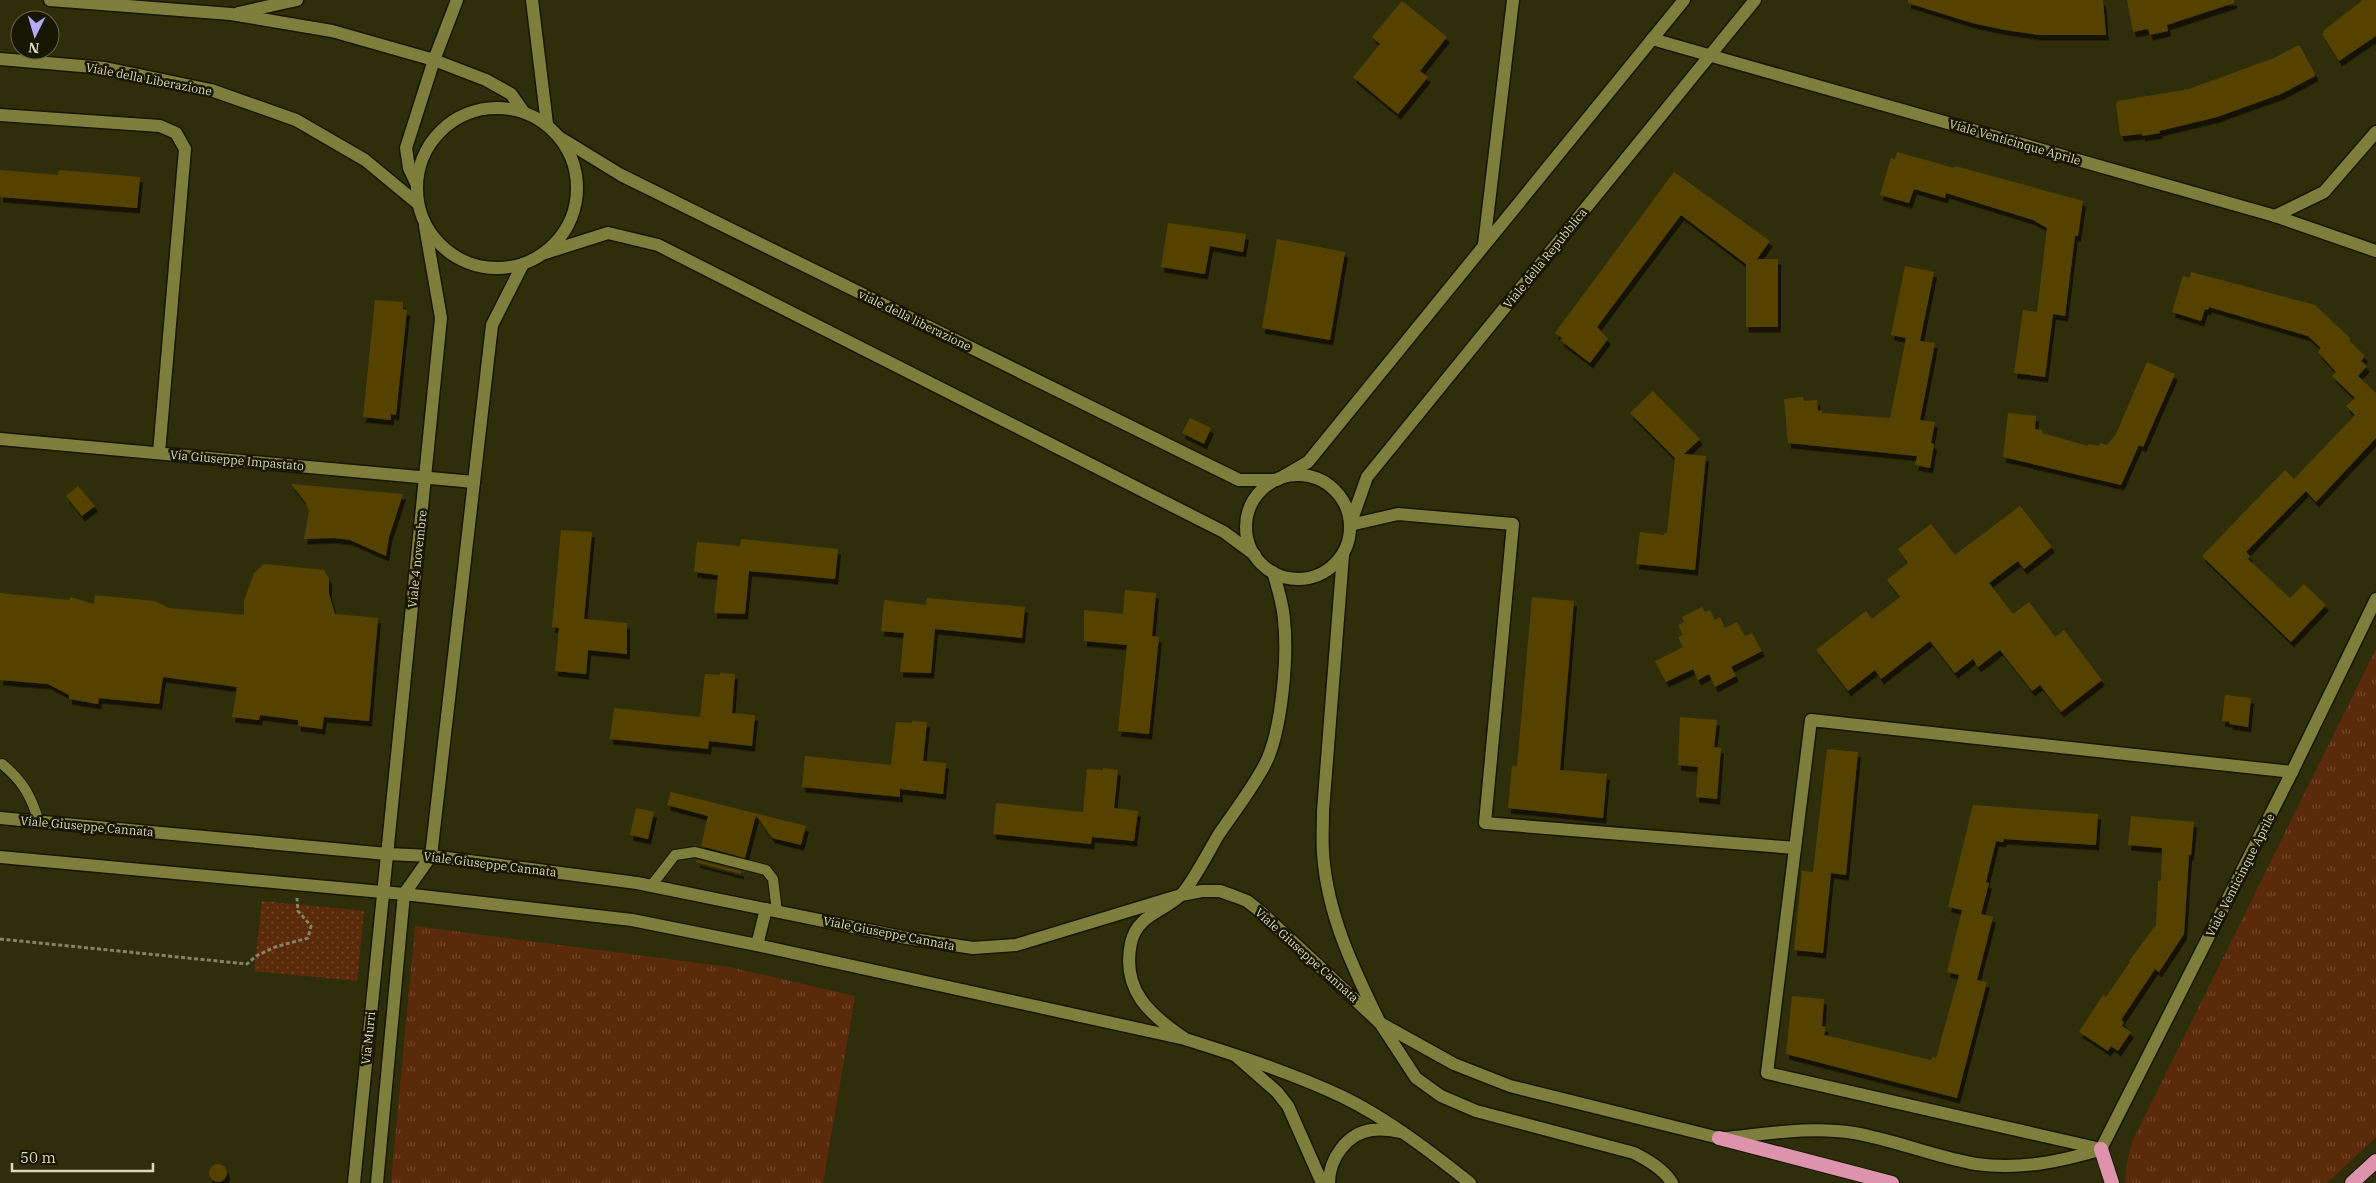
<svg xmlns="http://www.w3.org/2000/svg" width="2376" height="1183" font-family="'IBM Plex Serif',serif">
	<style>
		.grass { fill: url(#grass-tufts) }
		.park { fill: url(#park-dots) }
		.building { fill: #574300; filter: url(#shadow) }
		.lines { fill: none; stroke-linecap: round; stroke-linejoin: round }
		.service-casing { stroke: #161603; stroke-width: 12 }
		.minor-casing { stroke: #161603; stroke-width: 15 }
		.tertiary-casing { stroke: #161603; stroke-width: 15 }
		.trunk-casing { stroke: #161603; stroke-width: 16 }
		.path { stroke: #848462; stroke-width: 3; stroke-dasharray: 4 2.5; stroke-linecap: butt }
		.service { stroke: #7f7f3d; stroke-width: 10 }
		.minor { stroke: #7f7f3d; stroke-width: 12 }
		.tertiary { stroke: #7f7f3d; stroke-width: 12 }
		.trunk { stroke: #de93ac; stroke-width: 14 }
		.labels { text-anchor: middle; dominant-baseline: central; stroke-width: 5; stroke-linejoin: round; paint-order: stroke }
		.street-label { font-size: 12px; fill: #dadbba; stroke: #171600 }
	</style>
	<defs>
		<pattern id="grass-tufts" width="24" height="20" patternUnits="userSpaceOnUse" patternTransform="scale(1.25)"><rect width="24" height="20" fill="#5b2a0b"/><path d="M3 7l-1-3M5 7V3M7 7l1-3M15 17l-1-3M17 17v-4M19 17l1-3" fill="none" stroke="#72482c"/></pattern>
		<pattern id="park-dots" width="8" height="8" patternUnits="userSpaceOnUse" patternTransform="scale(1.25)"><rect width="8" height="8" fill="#5b2a0b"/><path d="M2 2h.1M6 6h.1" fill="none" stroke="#72482c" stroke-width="1.8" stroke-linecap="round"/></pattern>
		<filter id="shadow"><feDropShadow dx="3" dy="5.5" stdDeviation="0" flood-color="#0009"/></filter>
	</defs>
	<rect width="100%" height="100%" fill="#2f2e0b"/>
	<!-- grass -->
	<g class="grass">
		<path d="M2376,649v488l-49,46h-202l1,-16 6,-25z"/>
		<path d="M415,926l314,41 126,29 -32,187h-432z"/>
	</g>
	<!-- park -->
	<path class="park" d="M262,901l102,10 -7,70 -103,-10z"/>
	<!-- building -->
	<g class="building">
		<path d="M1908,0h195l3,35h-67l-34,-5 -33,-7 -64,-20z"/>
		<path d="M2127,0h107v3l-67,22 1,6 -18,4 -2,-6 -15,3z"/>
		<path d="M2363,0h13v36l-37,25 -17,-27 2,-1 -1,-2z"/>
		<path d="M1402,1l45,36 -27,34 8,6 -30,37 -45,-37 27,-33 -8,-7z"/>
		<path d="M2297,46h3l15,28v2l-34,18 -64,23 -58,14 1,2 -18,3v-2l-20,2 -2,-2 -4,-30 2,-3 71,-12 85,-31z"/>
		<path d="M1897,152l57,16 1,-2 128,35 -5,35h-3l-10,80 -12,-2 -8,63 -31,-4 9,-63 14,2 10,-84 -14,-8 -87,-27 -1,5 -31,-9 -5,14 -29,-8 11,-37 4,1z"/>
		<path d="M0,170l58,5 1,-5 81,7 -3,31 -137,-11z"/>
		<path d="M1674,172l96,69 -13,18h21v68h-32v-63l-65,-49 -84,112 11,12 -18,24 -30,-23 2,-2 -7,-5z"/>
		<path d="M1168,223l78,11 -3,18 -33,-6 -5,28 -44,-7z"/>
		<path d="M1277,239l68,13 -15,88 -68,-12z"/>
		<path d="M1905,266l29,6 -14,69 15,2 -15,77 15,2 -4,21 3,1 -4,24 -15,-3 2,-9 -129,-13 -4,-44 19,-2 1,4 13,-1 1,11 4,-1v3l68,5 16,-80 -15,-3z"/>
		<path d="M2191,272l124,33 36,34 -2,1 16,16 -4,5 6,5 -9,10 18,17v45l-60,64 -10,-11 -60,61 4,4 -2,3 42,39 14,-14 22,21 -35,37 -89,-86 83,-86 9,9 61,-64 -9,-9 9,-8 -23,-22 4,-4 -18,-20 3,-4 -13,-12 -99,-29 -1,3 -3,-1 -4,12 -29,-9 11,-36 7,2z"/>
		<path d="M375,300l28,2v7l4,1 -11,105 -5,-1v6l-28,-3z"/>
		<path d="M2147,362l28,12 -32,73 -4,-2 -18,40 -118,-28 5,-44 28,3 -1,13 7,1v3l46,13 1,-2 10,2 1,-3 7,2 9,-11z"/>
		<path d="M1653,391l47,48 -16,15 22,2 -11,114 -59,-6 4,-32 24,3v-2h3l8,-75 -45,-45z"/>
		<path d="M1190,418l21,10 -7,16 -22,-11z"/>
		<path d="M291,484l112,10 -14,43 -3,19 -36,-16 -16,-2 -30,1 5,-27 -3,-9z"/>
		<path d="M78,486l17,20 -13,10 -16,-20z"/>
		<path d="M2020,506l32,41 -28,22 -6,-8 -29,22 24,31 16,-12 26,35 9,-7 38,50 -41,32 -21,-27 -8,6 -32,-41 -22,17 -5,-8 -18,14 -25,-32 -49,38 -6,-9 -27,21 -32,-41 50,-39 6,8 28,-22 -13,-17 21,-17 -10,-14 33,-25 24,31z"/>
		<path d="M561,530l31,2 -8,87 43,4v31l-39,-4 -2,24 -31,-3 4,-43 -7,-1z"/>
		<path d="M741,539l97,10 -3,30 -86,-8 -4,43 -31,-1 4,-38 -24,-3 3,-30 43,4z"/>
		<path d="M264,564l60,6 5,9v15l6,20 43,4 -9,103 -45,-4 -2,12 -24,-3v-6l-38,-5 -1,5 -27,-3 5,-30 -74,-10 -4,27 -60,-6 -1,6 -29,-5v-4l-21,-11 -48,-4v-87l69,7 2,-3 23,7 1,-9 59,6 15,7 75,7v-14l10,-28z"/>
		<path d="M1125,590l31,3 -4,43 7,1 -10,97 -31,-3 9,-86 -43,-4v-31l39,4z"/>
		<path d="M1532,597l42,4 -14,169 47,4 -4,44 -95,-10 4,-42h5z"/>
		<path d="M927,598l98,9 -3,31 -87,-9 -4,44 -31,-1 4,-39 -23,-2 3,-31 42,5z"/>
		<path d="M1702,607l3,5 5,-2 5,10 5,-3 5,11 12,-6 8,14 7,-3 10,18 -31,16 5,9 -21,11 -6,-13 -11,6 -5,-11 -27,13 -11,-21 28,-14 -5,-10 5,-2 -5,-10 6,-3 -2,-5z"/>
		<path d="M720,673l15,1 -3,39 23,2 -3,31 -43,-5 -1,8 -98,-10 4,-31 86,9 5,-43 15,1z"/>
		<path d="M2225,695l26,3 -3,29 -19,-3 1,-2 -8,-1z"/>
		<path d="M1680,717l37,3 -3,27 7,1 -4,51 -21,-2 2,-30 -20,-2z"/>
		<path d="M912,721l15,1 -4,39 23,2 -3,31 -43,-5v8l-98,-10 3,-31 86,9 5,-43 16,1z"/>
		<path d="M1827,749l31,3 -12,123 -15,-2 -8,80 -29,-3 8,-79 11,1z"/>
		<path d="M1103,768l15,2 -4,38 24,3 -4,30 -42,-4 -1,7 -98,-10 3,-31 87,9 4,-43 16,1z"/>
		<path d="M671,792l135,34 -5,19 -29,-7 -16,-23 -11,43 -44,-12 7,-30 -41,-11z"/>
		<path d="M1973,805l125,9 -2,31 -92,-6 -1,3 -7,-1 -10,41 3,1 -8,31 12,3 -16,63 10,2 -30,116 -171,-44 6,-58 32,3 -2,27 4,1 -2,8 107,25 1,-3 4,1 23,-83 -12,-3 15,-62 -14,-3z"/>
		<path d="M636,808l18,4 -6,27 -18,-4z"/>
		<path d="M2131,816l63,6 -3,33h-2l-5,79 -25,38 -4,-3 -34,51 3,2 -2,4 9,6 -13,19 -7,-5 -3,5 -29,-19 24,-37 3,2 24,-35 -1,-1 27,-36 2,-44h3l1,-33 -34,-3z"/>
		<path d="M697,860l44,11v3l-45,-12z"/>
		<circle cx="218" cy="1173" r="9"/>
	</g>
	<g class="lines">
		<defs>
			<g id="service">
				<path d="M2,764c21,17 29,32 37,58"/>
				<path d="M651,886l24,-31 20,-3 71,18 7,9 4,33"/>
			</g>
			<g id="minor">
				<path d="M50,0l181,14 101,17 102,29 52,20 25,14 12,17"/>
				<path d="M532,0l15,124"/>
				<path d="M238,13l59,-13"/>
				<path d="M1652,39l623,177 101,35"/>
				<path d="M0,59l105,9 106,22 85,30 69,40 52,43"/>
				<circle cx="497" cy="188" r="80"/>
				<path d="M0,115l160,11 16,7 9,16 -26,304"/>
				<path d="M559,137l62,38 618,305h38l31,-18 376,-462"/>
				<path d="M416,183l-7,-15 -3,-20 28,-88 23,-60"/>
				<path d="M2275,216l49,-24 52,-60"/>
				<path d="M1484,245l29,-245"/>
				<path d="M545,253l63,-20 50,12 566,287 31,23"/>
				<path d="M0,439l474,43"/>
				<circle cx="1298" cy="527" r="52"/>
				<path d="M1350,525l48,-11 115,10 -28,299 310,25"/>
				<path d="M1350,525l17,-48 388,-477"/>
				<path d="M1343,555l-20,256c0,14 -1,28 0,42 4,61 30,115 57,170"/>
				<path d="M1184,1038c-34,-23 -63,-48 -53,-95 6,-28 32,-31 50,-48 11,-11 29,-46 38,-61 15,-22 39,-53 49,-76 14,-34 20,-101 16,-138 -1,-16 -6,-32 -11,-48"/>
				<path d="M1236,1056l41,36 11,14 34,77"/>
				<path d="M1723,1138c44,-4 88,-12 131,-5 41,7 81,24 122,31 42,6 83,-2 123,-14"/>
				<path d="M2101,1149l-334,-76 44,-353 481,52"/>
				<path d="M2101,1149l191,-377 84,-173"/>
				<path d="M354,1183l87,-865 -16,-92"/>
				<path d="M377,1183l27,-289 27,-38 61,-531 31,-61"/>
				<path d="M1329,1183c0,-24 18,-50 43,-53 9,-1 19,0 28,2"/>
			</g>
			<g id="tertiary">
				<path d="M0,818l387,36 44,2 206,27 270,55 66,10 43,-3 165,-50 21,-4h18l14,5 13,5 14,11 119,111 36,55 25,18 35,15 158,42c13,7 30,16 38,30"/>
				<path d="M0,857l404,37 228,26 125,25 428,94c54,17 107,34 158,58 45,22 88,55 127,86"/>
				<path d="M757,945l9,-36"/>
				<path d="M1382,1024l72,40 56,22 209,52"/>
			</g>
			<g id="trunk">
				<path d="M1719,1138l173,45"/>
				<path d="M2101,1149l11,34"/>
				<path d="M2352,1183l24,-22"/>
			</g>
		</defs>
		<!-- service casing -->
		<use href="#service" class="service-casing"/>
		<!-- minor casing -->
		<use href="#minor" class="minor-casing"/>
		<!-- tertiary casing -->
		<use href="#tertiary" class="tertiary-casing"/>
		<!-- trunk casing -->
		<use href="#trunk" class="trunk-casing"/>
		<!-- path -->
		<path class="path" d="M0,939l247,25 9,-8 19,-9 33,-9 3,-12 -13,-15 -1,-13"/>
		<!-- service -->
		<use href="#service" class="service"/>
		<!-- minor -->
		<use href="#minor" class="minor"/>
		<!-- tertiary -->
		<use href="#tertiary" class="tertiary"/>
		<!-- trunk -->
		<use href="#trunk" class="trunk"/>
	</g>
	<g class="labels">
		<!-- street labels -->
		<g class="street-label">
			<text transform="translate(149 79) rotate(11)">Viale della Liberazione</text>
			<text transform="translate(2015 142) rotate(16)">Viale Venticinque Aprile</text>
			<text transform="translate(1545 258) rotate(-51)">Viale della Repubblica</text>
			<text transform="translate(915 320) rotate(26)">viale della liberazione</text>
			<text transform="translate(237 460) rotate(5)">Via Giuseppe Impastato</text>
			<text transform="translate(417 559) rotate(-84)">Viale 4 novembre</text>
			<text transform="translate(87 826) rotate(5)">Viale Giuseppe Cannata</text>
			<text transform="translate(490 864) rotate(7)">Viale Giuseppe Cannata</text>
			<text transform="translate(2240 875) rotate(-63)">Viale Venticinque Aprile</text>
			<text transform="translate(889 933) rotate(11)">Viale Giuseppe Cannata</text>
			<text transform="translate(1307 955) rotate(42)">Viale Giuseppe Cannata</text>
			<text transform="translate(368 1038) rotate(-84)">Via Murri</text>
		</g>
	</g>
	<!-- north arrow -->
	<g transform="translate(35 35) rotate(185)"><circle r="24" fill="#171600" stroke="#65654a"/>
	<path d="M0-4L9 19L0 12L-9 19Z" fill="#b4acf9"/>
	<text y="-8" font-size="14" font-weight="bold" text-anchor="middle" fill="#dadbba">N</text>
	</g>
	<!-- scale -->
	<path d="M12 1163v8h141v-8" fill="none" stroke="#dadbba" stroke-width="2.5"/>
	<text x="20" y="1163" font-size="15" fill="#dadbba" stroke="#171600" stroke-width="4" paint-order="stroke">50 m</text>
</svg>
